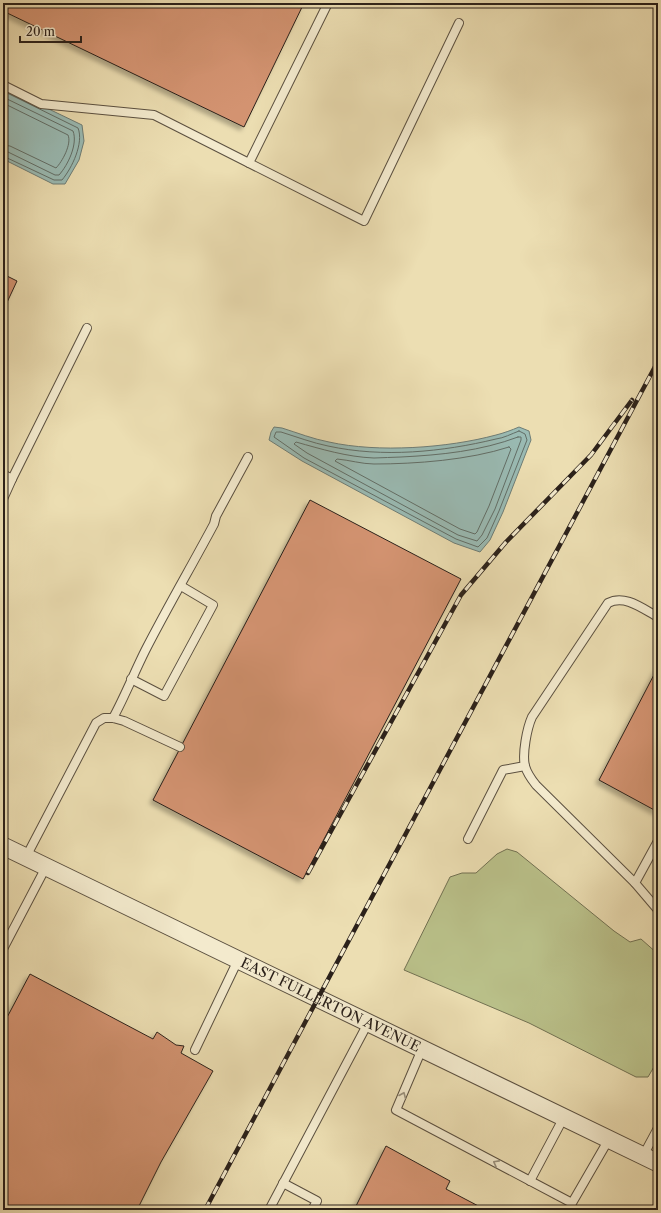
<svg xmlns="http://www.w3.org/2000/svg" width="661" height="1213" font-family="'Libre Caslon Text',serif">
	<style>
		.green { fill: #bac18a; stroke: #727152 }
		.water { fill: #9abbb4; stroke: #6e7d76 }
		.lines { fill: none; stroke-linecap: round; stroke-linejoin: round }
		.shore { stroke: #626e67; stroke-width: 1 }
		.building { fill: #d39371; stroke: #2b211a; filter: url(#shadow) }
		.service-casing { stroke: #5b5040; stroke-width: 10 }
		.minor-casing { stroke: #5b5040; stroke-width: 19 }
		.service { stroke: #f3eacd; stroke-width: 8 }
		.minor { stroke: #f3eacd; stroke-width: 17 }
		.rail-casing { stroke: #2b211a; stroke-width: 4.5 }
		.rail { stroke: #f3eacd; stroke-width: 3; stroke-dasharray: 9; stroke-linecap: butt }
		.oneway { stroke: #99907c }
		.labels { text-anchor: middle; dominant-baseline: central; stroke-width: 3; stroke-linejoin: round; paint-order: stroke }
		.street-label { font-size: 14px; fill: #2b211a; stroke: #f3eacd }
	</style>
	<defs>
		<filter id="shadow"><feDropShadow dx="-3.5" dy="3.5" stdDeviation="2" flood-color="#0004"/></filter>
	</defs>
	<rect width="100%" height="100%" fill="#ecdeb2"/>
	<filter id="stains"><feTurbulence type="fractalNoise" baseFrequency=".005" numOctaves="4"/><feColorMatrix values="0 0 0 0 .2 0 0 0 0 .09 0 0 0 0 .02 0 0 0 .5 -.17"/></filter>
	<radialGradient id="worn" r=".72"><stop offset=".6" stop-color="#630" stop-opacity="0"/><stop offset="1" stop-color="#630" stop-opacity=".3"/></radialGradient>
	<!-- green -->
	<path class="green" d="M507,849l10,3 97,79 16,11 11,-3 17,15v106l-10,17h-12l-107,-54 -125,-53 46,-93 12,-4h14l21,-19z"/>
	<!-- water -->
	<g class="water">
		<path d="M3,87l79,38 2,16 -5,19 -14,24h-12l-50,-25z"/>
		<path d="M274,427l8,1c16,5 31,11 47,14 49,11 119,6 167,-7 8,-2 16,-5 23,-8l10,4 2,9 -28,72 -13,28 -10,12 -26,-9 -152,-82 -33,-21 2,-8z"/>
	</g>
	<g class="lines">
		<!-- shore -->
		<g class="shore">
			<path d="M3,91l75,37c6,15 -6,40 -16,52h-8l-51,-24"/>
			<path d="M3,97l70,34c5,13 -5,34 -14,44h-4l-47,-23 -5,-1"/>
			<path d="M3,103l65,32c4,9 -6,27 -12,33l-46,-22 -7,-1"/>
			<path d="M519,431l6,3 2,6 -28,71 -12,27 -9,9 -22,-8 -152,-81 -30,-21 2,-5h5c16,5 32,11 47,14 55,12 114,6 168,-7 8,-1 15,-5 23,-8z"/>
			<path d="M518,437h3v3l-26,69 -13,26 -5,6 -19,-6 -151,-82 -13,-9 2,-2c25,7 51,15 78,16 9,0 18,-1 27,-1 40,-2 80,-6 117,-20z"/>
			<path d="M509,447l2,2 -22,57 -12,26 -2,2 -15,-5 -125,-68 2,-2c12,1 25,5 37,5 42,0 95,-4 135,-17z"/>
		</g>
	</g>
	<!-- building -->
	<g class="building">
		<path d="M3,3h301l-60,124 -241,-116z"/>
		<path d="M3,274l14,7 -14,30z"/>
		<path d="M310,500l151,79 -158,300 -150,-79z"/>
		<path d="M658,667v145l-59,-32z"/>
		<path d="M30,974l123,65 4,-7 19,13 8,1 -3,7 32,18 -52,91 -24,48h-134v-185z"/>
		<path d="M386,1146l64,35 -4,8 40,21h-126l1,-2 -5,-2z"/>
	</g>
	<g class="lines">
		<defs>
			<g id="service">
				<path d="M328,3l-79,160 115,58 95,-198"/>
				<path d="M3,85l38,19 113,11 95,48"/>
				<path d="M3,474l9,5 -9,20"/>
				<path d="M12,479l75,-151"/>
				<path d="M131,679l33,17 49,-91 -32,-19"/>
				<path d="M113,718c12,-22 21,-45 32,-67 22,-43 46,-84 69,-127l2,-8 32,-59"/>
				<path d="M468,839l35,-69 22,-4"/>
				<path d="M658,841l-23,42 23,27"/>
				<path d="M26,857l70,-134 8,-5h9l11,3 56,26"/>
				<path d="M635,883l-99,-98c-4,-5 -9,-12 -11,-19 -3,-12 2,-38 7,-49l76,-114c17,-9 35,6 50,14"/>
				<path d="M3,949l43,-82"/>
				<path d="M422,1049l-26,61 176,93 37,-64"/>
				<path d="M195,1050l43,-90"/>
				<path d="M643,1156l15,-28"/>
				<path d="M530,1181l34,-64"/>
				<path d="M283,1183l34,18 -5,9"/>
				<path d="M269,1210l99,-187"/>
				<path d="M656,1210l2,-5"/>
			</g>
			<g id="minor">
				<path id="s1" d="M3,846l655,317"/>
			</g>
		</defs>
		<!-- service casing -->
		<use href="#service" class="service-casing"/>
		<!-- minor casing -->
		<use href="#minor" class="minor-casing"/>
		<!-- service -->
		<use href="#service" class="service"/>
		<!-- minor -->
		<use href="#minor" class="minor"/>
		<defs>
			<g id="rail">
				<path d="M308,873l153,-278 45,-53 85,-87 41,-55"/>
				<path d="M205,1210l453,-849"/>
			</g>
		</defs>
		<!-- rail casing -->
		<use href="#rail" class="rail-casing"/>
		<!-- rail -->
		<use href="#rail" class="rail"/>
	</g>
	<!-- one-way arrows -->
	<defs><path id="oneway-chevron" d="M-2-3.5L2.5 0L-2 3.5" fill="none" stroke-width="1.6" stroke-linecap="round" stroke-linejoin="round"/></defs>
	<g class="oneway">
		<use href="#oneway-chevron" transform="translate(403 1095) rotate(-67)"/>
		<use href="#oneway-chevron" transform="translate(496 1163) rotate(-152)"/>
	</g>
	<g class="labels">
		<!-- street labels -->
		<g class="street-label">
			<text stroke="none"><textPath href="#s1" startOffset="364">EAST FULLERTON AVENUE</textPath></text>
		</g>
	</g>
	<!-- margin -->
	<rect width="661" height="1213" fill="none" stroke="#ecdeb2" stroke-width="16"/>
	<rect x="4" y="4" width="653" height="1205" fill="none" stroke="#2b211a" stroke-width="2"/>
	<rect x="8" y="8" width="645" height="1197" fill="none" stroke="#2b211a"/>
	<!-- scale -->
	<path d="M20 36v6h61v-6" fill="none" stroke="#2b211a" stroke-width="2"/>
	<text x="26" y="36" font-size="12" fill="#2b211a" stroke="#f3eacd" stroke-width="3" paint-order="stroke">20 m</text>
	<rect width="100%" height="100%" filter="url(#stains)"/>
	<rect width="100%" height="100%" fill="url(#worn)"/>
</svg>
